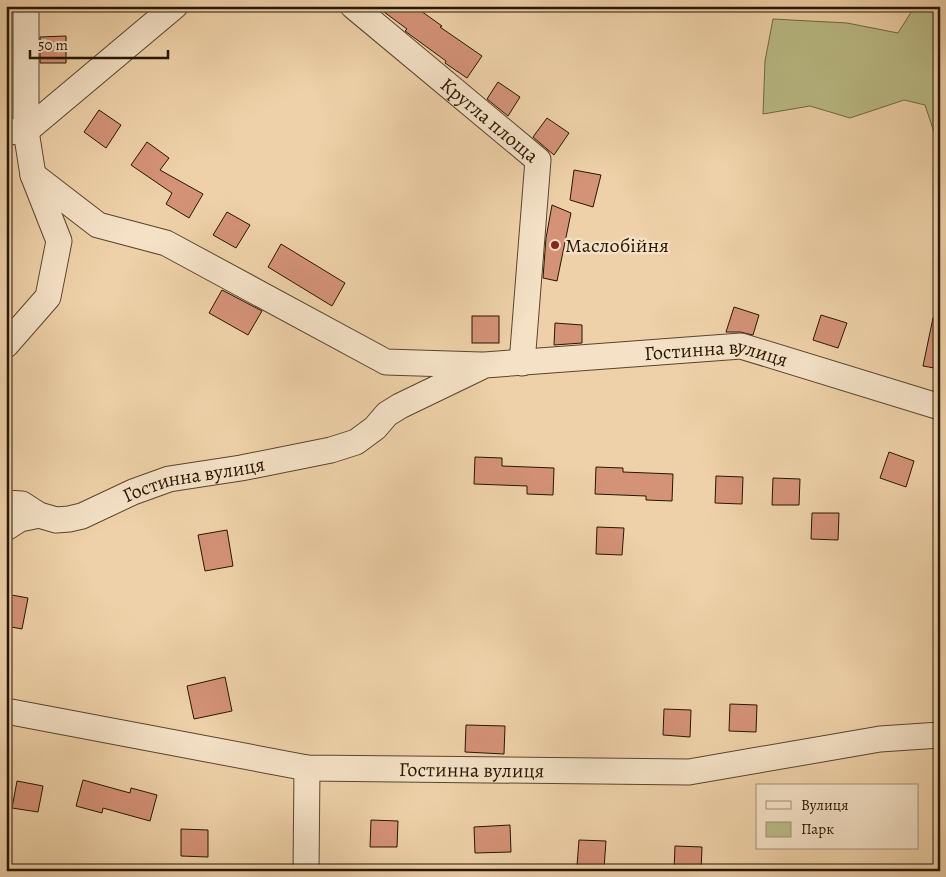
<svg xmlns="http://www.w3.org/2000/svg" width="946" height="877" font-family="Alegreya,serif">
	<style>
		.green { fill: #babb86; stroke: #706943 }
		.building { fill: #d49277; stroke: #261700 }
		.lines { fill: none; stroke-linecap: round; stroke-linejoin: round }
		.minor-casing { stroke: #58462a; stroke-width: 27 }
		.minor { stroke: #f4e1c6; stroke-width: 25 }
		.poi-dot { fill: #8f2418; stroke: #f4e1c6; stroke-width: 2 }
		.labels { text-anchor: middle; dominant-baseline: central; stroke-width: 4.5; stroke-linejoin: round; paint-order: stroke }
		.street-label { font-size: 20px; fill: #261700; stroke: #f4e1c6 }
		.poi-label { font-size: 20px; fill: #261700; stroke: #f4e1c6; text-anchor: start }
	</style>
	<rect width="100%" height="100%" fill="#eed1a8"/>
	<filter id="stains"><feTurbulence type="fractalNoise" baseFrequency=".004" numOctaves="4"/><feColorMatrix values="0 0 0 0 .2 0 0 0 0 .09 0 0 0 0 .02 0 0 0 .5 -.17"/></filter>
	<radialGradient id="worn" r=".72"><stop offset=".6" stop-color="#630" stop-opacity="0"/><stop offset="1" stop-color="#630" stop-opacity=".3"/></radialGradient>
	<!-- green -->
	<path class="green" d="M915,6h25v144l-15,-45 -21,-5 -54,18 -40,-12 -47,8 2,-53 8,-42 74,4 51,10z"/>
	<!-- building -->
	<g class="building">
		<path d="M376,6h38l28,20 -2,1 42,29 -15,22 -22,-15 1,-2 -41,-30 2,-2z"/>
		<path d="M66,36v27h-26v-26z"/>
		<path d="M498,82l22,15 -12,19 -21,-17z"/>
		<path d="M99,110l22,15 -15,23 -22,-16z"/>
		<path d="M547,118l22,15 -15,22 -21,-18z"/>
		<path d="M147,142l22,16 -9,12 43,24 -14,24 -23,-14 6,-11 -41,-28z"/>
		<path d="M574,170l27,5 -8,32 -23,-7z"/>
		<path d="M552,205l19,8 -14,68 -14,-3 3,-40z"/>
		<path d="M227,212l23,13 -14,23 -23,-13z"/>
		<path d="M281,244l64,39 -13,23 -64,-39z"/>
		<path d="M222,290l40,21 -14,24 -39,-22z"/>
		<path d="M734,307l25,8 -6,20 -13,-3h-14z"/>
		<path d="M821,315l26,8 -9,25 -25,-8z"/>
		<rect x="472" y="316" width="27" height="27"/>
		<path d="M933,318l7,1v50l-17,-3z"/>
		<path d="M555,323l27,2v18l-28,2z"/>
		<path d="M889,452l25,9 -8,26 -26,-9z"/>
		<path d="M475,457l27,1v8l52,2 -1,27 -26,-1v-8l-53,-2z"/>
		<path d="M596,467l27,1v4l50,2 -1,27 -26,-1v-4l-51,-2z"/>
		<path d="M716,476l27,1 -1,27 -27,-1z"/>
		<path d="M773,478l27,1 -1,26h-27z"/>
		<path d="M812,513h27l-1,27 -27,-1z"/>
		<path d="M597,527l27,1 -2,27 -26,-1z"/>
		<path d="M227,530l6,36 -28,5 -7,-36z"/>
		<path d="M6,594l22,4 -6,31 -16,-3z"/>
		<path d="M225,677l7,34 -38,8 -7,-33z"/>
		<path d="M730,704l27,1 -1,27 -27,-1z"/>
		<path d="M664,709l27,1 -1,27 -27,-2z"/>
		<path d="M466,725l39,1 -1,28 -39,-2z"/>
		<path d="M83,780l47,13 1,-5 26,7 -7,26 -47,-13 -1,5 -26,-7z"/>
		<path d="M17,781l26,5 -5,26 -26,-4z"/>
		<path d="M371,820l27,1 -1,26h-27z"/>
		<path d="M510,825l1,27 -36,1 -1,-26z"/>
		<path d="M181,829l27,1v27l-27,-1z"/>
		<path d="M579,840l27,1 -2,27 -27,-2z"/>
		<path d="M675,846l27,1 -1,24h-27z"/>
	</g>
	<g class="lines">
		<defs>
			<g id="minor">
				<path id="s1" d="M353,6l185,154 -16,203"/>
				<path d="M6,132l20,-1 149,-125"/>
				<path d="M33,175l65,50 68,18 220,119 95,3"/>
				<path d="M6,345l42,-48 11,-56 -26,-66 -7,-44v-125"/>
				<path id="s2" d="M6,503l16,1 17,11 17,5 13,-1 13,-3 51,-24 36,-13 72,-11 90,-18 25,-8 19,-14 12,-14 13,-8 85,-41 256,-19 199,61"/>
				<path d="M6,528l14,-9 19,-4"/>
				<path id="s3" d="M6,711l301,57 382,4 191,-33 60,-4"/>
				<path d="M306,871l1,-103"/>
			</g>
		</defs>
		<!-- minor casing -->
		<use href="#minor" class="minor-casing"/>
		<!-- minor -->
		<use href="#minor" class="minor"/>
	</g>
	<!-- markers -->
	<circle class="poi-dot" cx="555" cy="245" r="5"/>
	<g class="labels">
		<!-- street labels -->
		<g class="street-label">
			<text stroke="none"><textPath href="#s1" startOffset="178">Кругла площа</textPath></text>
			<text stroke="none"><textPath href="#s2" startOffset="750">Гостинна вулиця</textPath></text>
			<text stroke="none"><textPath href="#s2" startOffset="199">Гостинна вулиця</textPath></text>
			<text stroke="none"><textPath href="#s3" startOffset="471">Гостинна вулиця</textPath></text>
		</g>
		<!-- poi labels -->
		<g class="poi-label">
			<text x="565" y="245">Маслобійня</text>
		</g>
	</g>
	<!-- margin -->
	<rect width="946" height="877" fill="none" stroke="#eed1a8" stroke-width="25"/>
	<rect x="8" y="8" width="931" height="862" fill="none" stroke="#261700" stroke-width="2.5"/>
	<rect x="12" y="12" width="921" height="852" fill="none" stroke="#261700"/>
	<!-- legend -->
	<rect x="756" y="784" width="162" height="65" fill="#f4e1c6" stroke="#a29077"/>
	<rect x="766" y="801" width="25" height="8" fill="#f4e1c6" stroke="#a29077"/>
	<text x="801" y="810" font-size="15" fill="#261700">Вулиця</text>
	<rect x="766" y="822" width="25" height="15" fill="#babb86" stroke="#a29077"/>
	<text x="801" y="834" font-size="15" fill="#261700">Парк</text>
	<!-- scale -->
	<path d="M30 50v8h138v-8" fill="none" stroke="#261700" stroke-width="2.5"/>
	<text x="38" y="50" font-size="15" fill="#261700" stroke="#f4e1c6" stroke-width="4" paint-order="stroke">50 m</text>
	<rect width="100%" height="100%" filter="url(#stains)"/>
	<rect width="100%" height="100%" fill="url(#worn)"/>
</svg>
